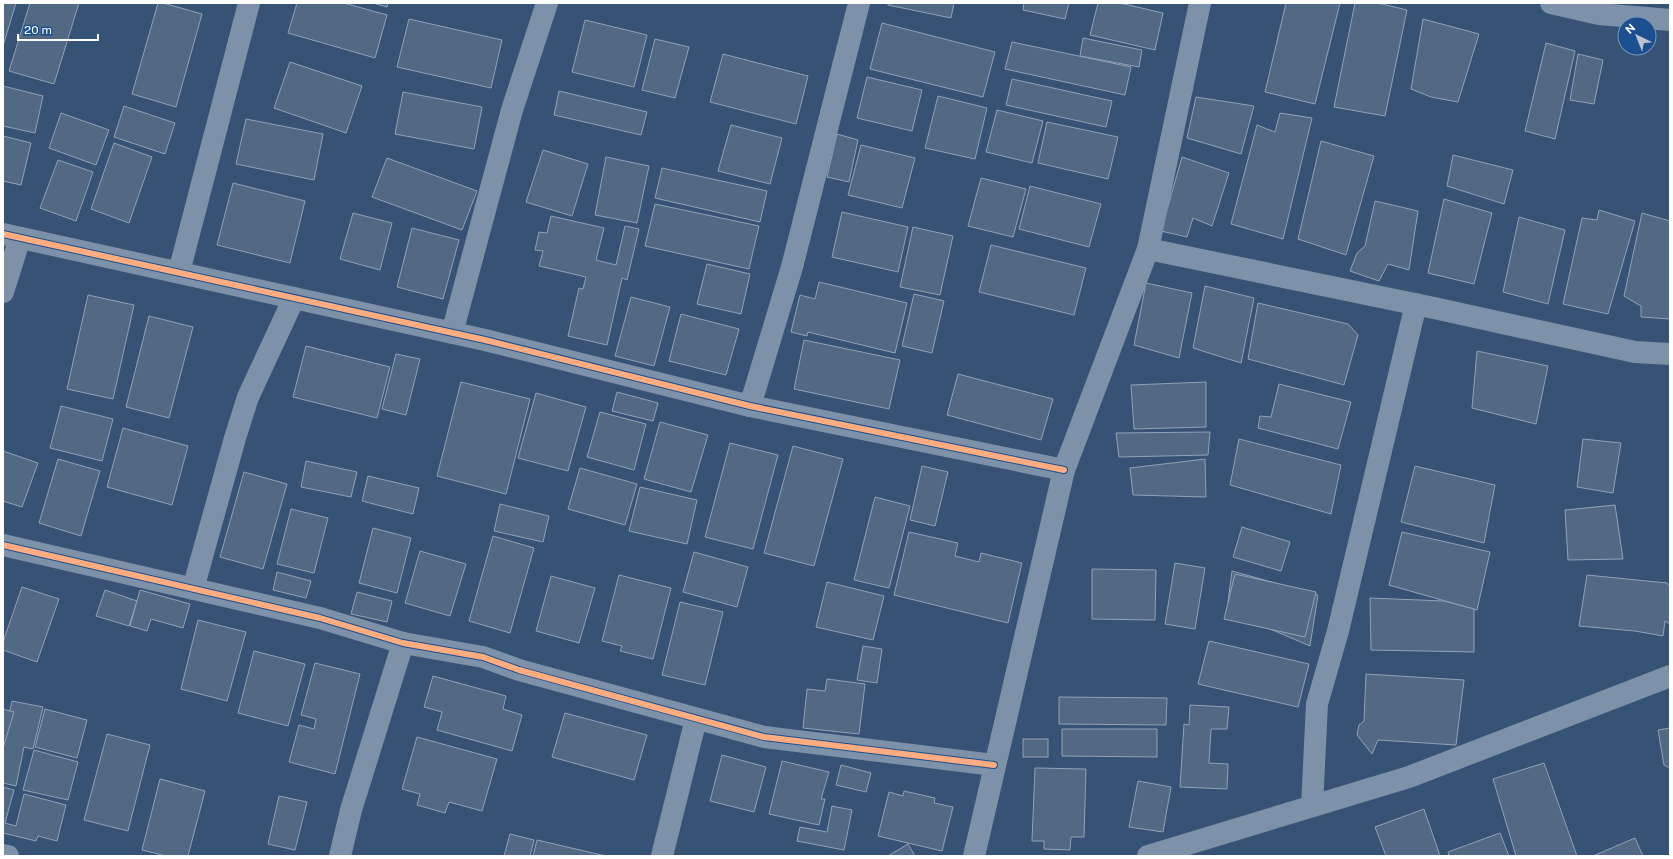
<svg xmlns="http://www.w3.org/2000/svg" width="1673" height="859" font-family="'Public Sans',sans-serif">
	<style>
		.building { fill: #526984; stroke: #92a2b6 }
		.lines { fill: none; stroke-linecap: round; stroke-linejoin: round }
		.street { stroke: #7d92a8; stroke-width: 22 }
		.cycleway-casing { stroke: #1b4f8f; stroke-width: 8 }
		.cycleway { stroke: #ffac80; stroke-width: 6 }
	</style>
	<rect width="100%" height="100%" fill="#365274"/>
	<!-- building -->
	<g class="building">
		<path d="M3,3h13l-13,43z"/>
		<path d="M30,3h49l-25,81 -45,-13z"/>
		<path d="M158,3h5l39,11 -26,93 -44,-13z"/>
		<path d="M297,3h47l43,12 -12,43 -87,-25z"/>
		<path d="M373,3h15l-1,4z"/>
		<path d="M888,3h66l-3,15 -63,-13z"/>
		<path d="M1024,3h45l-4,16 -42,-9z"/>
		<path d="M1098,3h22l43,10 -8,37 -65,-15z"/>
		<path d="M1286,3h54l-25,101 -50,-12z"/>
		<path d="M1355,3h23l29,7 -22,106 -51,-9z"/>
		<path d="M409,19l93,21 -11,48 -94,-21z"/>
		<path d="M1423,19l56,15 -21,68 -27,-5 -20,-8z"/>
		<path d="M585,20l62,15 -13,52 -62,-15z"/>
		<path d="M882,23l113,29 -12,45 -113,-28z"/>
		<path d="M1083,38l59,12 -3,17 -59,-11z"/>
		<path d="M655,39l34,8 -14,51 -33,-8z"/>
		<path d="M1012,42l119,25 -6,28 -120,-26z"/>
		<path d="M1546,43l29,8 -20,88 -30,-8z"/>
		<path d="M723,54l85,22 -12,48 -86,-22z"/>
		<path d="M1578,54l25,6 -9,44 -24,-4z"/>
		<path d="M290,62l72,24 -16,47 -72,-25z"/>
		<path d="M867,77l55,13 -10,41 -55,-13z"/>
		<path d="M1012,79l100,22 -6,26 -100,-22z"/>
		<path d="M3,86l40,10 -8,37 -32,-7z"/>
		<path d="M559,91l88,21 -6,23 -87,-20z"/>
		<path d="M403,92l79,15 -8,42 -79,-15z"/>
		<path d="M938,96l49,12 -12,51 -50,-11z"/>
		<path d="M1196,97l58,9 -13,48 -54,-16z"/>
		<path d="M124,106l51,17 -10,31 -51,-17z"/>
		<path d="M997,110l46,11 -11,42 -46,-11z"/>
		<path d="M61,113l48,17 -13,35 -47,-17z"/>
		<path d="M1280,113l32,5 -29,121 -52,-15 26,-99 18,7z"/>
		<path d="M246,119l77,15 -9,46 -78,-16z"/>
		<path d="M1047,122l71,15 -10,42 -70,-16z"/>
		<path d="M731,125l51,13 -12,46 -52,-13z"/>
		<path d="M837,134l21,6 -9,42 -22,-5z"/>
		<path d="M3,136l28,7 -10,42 -18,-4z"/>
		<path d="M1321,141l53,15 -28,99 -48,-16z"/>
		<path d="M114,143l38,14 -23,66 -38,-14z"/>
		<path d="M861,145l54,13 -13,50 -54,-13z"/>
		<path d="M543,150l45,14 -16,52 -46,-14z"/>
		<path d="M1453,155l60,15 -9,34 -57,-18z"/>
		<path d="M606,157l43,9 -12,57 -42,-8z"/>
		<path d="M1182,157l47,16 -17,53 -19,-8 -6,19 -26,-6z"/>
		<path d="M387,158l90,33 -15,39 -90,-33z"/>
		<path d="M58,160l35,12 -17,49 -36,-13z"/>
		<path d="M662,168l105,23 -7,31 -105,-24z"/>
		<path d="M981,178l45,11 -13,48 -45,-11z"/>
		<path d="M233,183l72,18 -15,62 -73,-18z"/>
		<path d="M1030,186l71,18 -12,43 -70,-18z"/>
		<path d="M1444,199l48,14 -18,71 -46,-11z"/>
		<path d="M1375,201l43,10 -9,59 -21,-6 -9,17 -29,-10 7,-18 8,-7z"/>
		<path d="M655,204l104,22 -10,43 -104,-23z"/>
		<path d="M1599,210l36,11 -27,93 -45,-10 19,-86 15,2z"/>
		<path d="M842,212l66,15 -10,45 -66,-15z"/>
		<path d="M353,213l39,10 -12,47 -40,-11z"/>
		<path d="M1642,213l28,8v98l-29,-2v-11l-17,-10z"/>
		<path d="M551,216l53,12 -8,32 20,5 9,-39 14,3 -12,51 -5,-2 -15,67 -39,-9 11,-48 4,1 3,-12 -47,-11 4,-15 -8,-1 4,-18 8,1z"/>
		<path d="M1519,217l46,13 -17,74 -45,-12z"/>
		<path d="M913,227l40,9 -13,59 -40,-8z"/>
		<path d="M412,228l47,12 -16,59 -46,-12z"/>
		<path d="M991,245l95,23 -12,47 -95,-23z"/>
		<path d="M707,264l43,10 -9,40 -44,-10z"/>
		<path d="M819,282l88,21 -12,50 -87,-21 -1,4 -16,-4 9,-37 15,4z"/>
		<path d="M1146,283l46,10 -13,65 -45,-13z"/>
		<path d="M1205,286l49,12 -13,65 -48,-15z"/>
		<path d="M914,294l30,7 -12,52 -30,-7z"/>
		<path d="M88,295l46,10 -21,94 -46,-10z"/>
		<path d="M631,297l39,10 -16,59 -39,-10z"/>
		<path d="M1258,303l90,21 10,11 -14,50 -96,-26z"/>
		<path d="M681,314l58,15 -13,46 -57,-14z"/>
		<path d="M149,316l44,11 -24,91 -43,-11z"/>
		<path d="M804,340l96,20 -11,49 -95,-20z"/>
		<path d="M306,346l84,21 -13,51 -84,-21z"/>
		<path d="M1477,351l71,15 -12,58 -64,-16z"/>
		<path d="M396,354l24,5 -14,56 -24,-6z"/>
		<path d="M958,374l95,25 -12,41 -94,-25z"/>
		<path d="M461,382l69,17 -24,95 -69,-18z"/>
		<path d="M1206,382v45l-72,2 -3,-44z"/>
		<path d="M1279,384l72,18 -13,47 -80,-21 2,-12 11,1z"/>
		<path d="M617,392l41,11 -5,18 -41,-10z"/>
		<path d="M536,393l50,14 -18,64 -50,-13z"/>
		<path d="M61,406l52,13 -11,42 -52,-13z"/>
		<path d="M600,412l46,12 -12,46 -47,-13z"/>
		<path d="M660,422l48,13 -17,57 -47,-13z"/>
		<path d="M123,428l65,18 -16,59 -65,-18z"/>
		<path d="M1210,432l-2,23 -89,2 -3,-24z"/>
		<path d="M1239,439l102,26 -10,49 -101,-29z"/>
		<path d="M1583,439l38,4 -8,50 -36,-6z"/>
		<path d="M730,443l48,12 -25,94 -48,-12z"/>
		<path d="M793,446l50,13 -29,107 -50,-13z"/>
		<path d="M3,451l35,12 -16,44 -19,-6z"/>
		<path d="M58,459l42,12 -19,65 -42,-13z"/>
		<path d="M1205,459l1,38 -73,-2 -3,-27z"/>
		<path d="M306,461l51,11 -6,25 -50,-10z"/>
		<path d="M922,466l26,6 -13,54 -25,-6z"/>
		<path d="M1415,466l80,19 -11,58 -83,-21z"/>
		<path d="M580,468l57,16 -12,41 -57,-16z"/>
		<path d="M244,472l43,12 -24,85 -43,-12z"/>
		<path d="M368,476l51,12 -6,26 -51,-13z"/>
		<path d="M640,487l57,13 -10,44 -58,-13z"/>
		<path d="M875,497l35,9 -21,82 -35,-8z"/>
		<path d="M500,504l49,12 -6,26 -49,-11z"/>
		<path d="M1615,505l8,54 -55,1 -3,-50z"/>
		<path d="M291,509l37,9 -14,55 -37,-9z"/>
		<path d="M1242,527l48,15 -9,29 -48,-14z"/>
		<path d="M373,528l38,10 -14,55 -38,-10z"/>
		<path d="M909,532l49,11 -3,13 24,6 2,-9 41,10 -14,60 -114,-28z"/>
		<path d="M1402,532l88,20 -13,58 -88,-25z"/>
		<path d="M493,536l41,12 -24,85 -41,-12z"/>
		<path d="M420,551l46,13 -16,52 -45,-13z"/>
		<path d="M694,552l54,15 -11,40 -54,-15z"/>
		<path d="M1175,563l30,5 -10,61 -30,-5z"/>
		<path d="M1092,569l64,1 -1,50 -63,-1z"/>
		<path d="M1232,571l86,24 -8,51 -61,-26 -21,-18z"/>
		<path d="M277,572l34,9 -5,17 -33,-8z"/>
		<path d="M1235,574l81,18 -11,45 -81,-18z"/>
		<path d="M619,575l52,13 -18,71 -33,-8 2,-5 -20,-5z"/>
		<path d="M1587,575l80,8 3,4v37l-5,-3 -2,15 -28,-5 -56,-5z"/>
		<path d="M551,576l44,12 -16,55 -43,-12z"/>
		<path d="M827,582l57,14 -11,44 -57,-13z"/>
		<path d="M22,587l37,12 -22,63 -34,-12v-8z"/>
		<path d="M105,590l32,11 -8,25 -33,-10z"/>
		<path d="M140,590l50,14 -7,24 -32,-9 -4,12 -17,-5z"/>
		<path d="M357,592l35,9 -5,21 -36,-8z"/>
		<path d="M1370,598l74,3 30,8v43l-103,-2z"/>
		<path d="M680,602l43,10 -18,73 -43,-10z"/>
		<path d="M198,620l48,12 -19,69 -46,-12z"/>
		<path d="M1209,641l100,23 -11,43 -100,-23z"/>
		<path d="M863,646l19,3 -5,34 -20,-3z"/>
		<path d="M254,651l51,13 -17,62 -50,-13z"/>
		<path d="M315,663l45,11 -25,100 -46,-12 10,-37 15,4 2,-10 -15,-4z"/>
		<path d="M1366,674l98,6 -8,65 -78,-5 -6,14 -15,-19 2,-10 5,-4z"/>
		<path d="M433,676l73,20 -3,13 19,6 -10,36 -75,-21 5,-18 -18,-5z"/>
		<path d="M827,679l38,5 -6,50 -56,-6 4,-39 18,2z"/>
		<path d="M1059,697l108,1 -1,27 -107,-1z"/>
		<path d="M12,701l31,6 -10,42 -9,-2 -8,39 -13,-3v-43z"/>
		<path d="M1190,705l39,2 -2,22h-16l-2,34 19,1 -1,25 -47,-2 4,-63 5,1z"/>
		<path d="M3,709l11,3 -10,33h-1z"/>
		<path d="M45,709l42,11 -10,38 -42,-11z"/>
		<path d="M565,713l82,22 -13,45 -82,-23z"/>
		<path d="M1670,728v40l-6,-3 -6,-35z"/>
		<path d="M1062,729h95v28l-95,-1z"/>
		<path d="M107,734l43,11 -22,86 -44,-11z"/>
		<path d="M417,737l80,22 -15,52 -33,-9 -4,11 -28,-8 3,-11 -18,-5z"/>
		<rect x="1023" y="739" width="25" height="18"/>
		<path d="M34,750l44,12 -10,38 -45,-10z"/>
		<path d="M722,755l44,12 -12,45 -44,-11z"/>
		<path d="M782,761l47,11 -8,27h4l-6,26 -50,-11z"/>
		<path d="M1544,763l33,93h-61l-23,-77z"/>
		<path d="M841,765l30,8 -5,19 -30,-7z"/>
		<path d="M1035,768l51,1 -2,68h-13l-1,13 -26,-1v-8h-12z"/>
		<path d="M160,779l45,12 -17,65h-22l-24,-6z"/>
		<path d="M1138,781l33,6 -8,45 -34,-5z"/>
		<path d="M3,787l11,3 -9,33 11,3 8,-32 42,11 -9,36 -19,-5 -2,5 -33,-8z"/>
		<path d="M904,791l31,7 -1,5 19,4 -11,44 -64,-15 11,-44 14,4z"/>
		<path d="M279,796l28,6 -12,48 -27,-6z"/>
		<path d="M832,806l20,4 -8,40 -47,-9 3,-14 27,5z"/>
		<path d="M1424,809l16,47h-54l-11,-29z"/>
		<path d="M1500,833l9,23h-60l-1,-4z"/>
		<path d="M510,834l24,6 -4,16h-26z"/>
		<path d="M1635,838l8,18h-50z"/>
		<path d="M537,840l69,16h-73z"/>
		<path d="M908,844l7,12h-27z"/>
	</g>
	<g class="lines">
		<!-- street -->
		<g class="street">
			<path d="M1551,3l48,11 71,6"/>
			<path d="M3,234l482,106 265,66 314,64"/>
			<path d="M1148,249l286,59 201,44 35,2"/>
			<path d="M179,272l70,-269"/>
			<path d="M3,292l17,-54"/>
			<path d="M452,333l60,-223 35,-107"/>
			<path d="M750,406l42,-139 67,-264"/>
			<path d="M3,545l317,73 83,25 80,14 36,13 245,67 230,28"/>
			<path d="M193,589l42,-151 13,-41 46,-99"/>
			<path d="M1312,806l5,-102 21,-73 78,-327"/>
			<path d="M3,855l5,1"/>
			<path d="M340,856l11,-46 52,-167"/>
			<path d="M662,856l34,-137"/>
			<path d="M974,856l90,-386 84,-221 52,-246"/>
			<path d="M1148,856l261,-79 261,-101"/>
		</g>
		<defs>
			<g id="cycleway">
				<path d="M3,234l482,106 265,66 314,64"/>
				<path d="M3,545l317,73 83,25 80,14 36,13 245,67 230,28"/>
			</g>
		</defs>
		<!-- cycleway casing -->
		<use href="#cycleway" class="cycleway-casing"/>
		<!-- cycleway -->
		<use href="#cycleway" class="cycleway"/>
	</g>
	<!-- border -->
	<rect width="1673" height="859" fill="none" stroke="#ffffff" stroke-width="8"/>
	<!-- north arrow -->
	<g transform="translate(1637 36) rotate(317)"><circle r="19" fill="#1b4f8f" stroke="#7695bc"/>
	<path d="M0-3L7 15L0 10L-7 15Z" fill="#b9c2ce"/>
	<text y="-6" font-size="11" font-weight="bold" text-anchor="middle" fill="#ffffff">N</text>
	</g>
	<!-- scale -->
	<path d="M18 34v6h80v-6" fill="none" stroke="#ffffff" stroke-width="2"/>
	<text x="24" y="34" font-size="12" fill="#ffffff" stroke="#1b4f8f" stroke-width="3" paint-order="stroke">20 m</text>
</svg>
